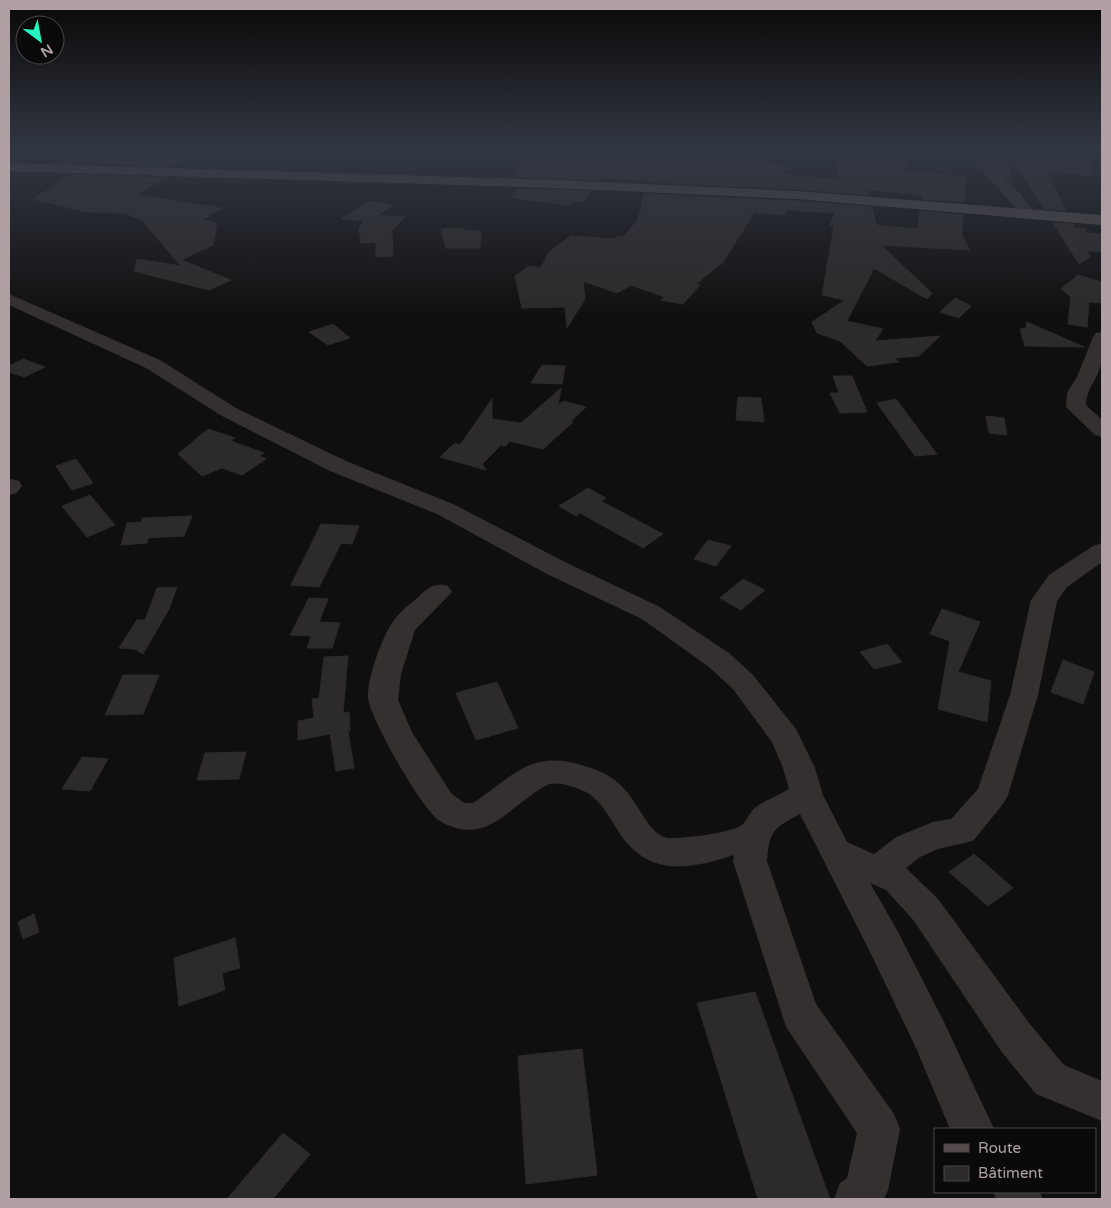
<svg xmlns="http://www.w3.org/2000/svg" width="1111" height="1208" font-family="'Varela Round',sans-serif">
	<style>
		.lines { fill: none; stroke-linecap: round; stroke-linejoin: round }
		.stream { fill: #3d2b34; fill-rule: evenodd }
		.building { fill: #2c2a2a; stroke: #2c2929 }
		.service { fill: #353030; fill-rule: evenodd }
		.minor { fill: #353030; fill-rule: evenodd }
		.primary { fill: #544c4d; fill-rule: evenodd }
	</style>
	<rect width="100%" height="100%" fill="#100f0f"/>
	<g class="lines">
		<!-- stream -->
		<path class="stream" d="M365,150h5l-13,4 -2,-1z"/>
	</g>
	<!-- building -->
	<g class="building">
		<path d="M173,150h21l-17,16 -86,-2 16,-10 55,4z"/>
		<path d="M556,150h169v8l62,8 -6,8 59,6 -5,-30 60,3 -1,6 13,2 -3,10 61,6 -1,25 -42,-3v-4l-55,-5 2,5 -72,-6 -151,-7 1,-2 -48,-2 -1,2 -83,-3 7,-22h24z"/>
		<path d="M1006,150h66v4l18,2 1,20 -46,-6 21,40 -22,-1z"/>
		<path d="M985,155l20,1 8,28z"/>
		<path d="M72,175l93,3 -29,16 86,14 -19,12 14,3 -4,22 -32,15 50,20 -22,10 -75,-19 3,-12 44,7 -39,-46 -18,-7 -36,-1 -55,-13z"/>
		<path d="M516,189l41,1 33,1 -7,11 -10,-1 -1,4 -61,-7z"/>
		<path d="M644,194l153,7 75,6 4,18 42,4 2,-18 43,4 -1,20 7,15 -88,-5 51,48 -5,6 -53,-31 -27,53 36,8 -8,12 65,-5 -21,20 -25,2 5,4 -32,4 -27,-25 -23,-8 -5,-11 33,-22 -23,-5 12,-69 -4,-1 5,-12 -49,-3 -1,5 -31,-2 -31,49 -27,22 4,1 -17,19 -22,-4 4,-3 -34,-12 -14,8 -34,-12 2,18 -18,29 -2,-21 -43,1 -7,-32 14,-10 12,2 8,-16 22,-16 45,3 1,-3 6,1 15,-17z"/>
		<path d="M369,201l24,4 -15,10 27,2 -16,16h3l1,23 -17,1v-15l-15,1 -2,-15 5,-7 -23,-2z"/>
		<path d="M1053,223l20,1 2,4 10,1 1,4 16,1v18l-15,-1 3,6 -11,7z"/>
		<path d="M463,228l1,2 17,1 -1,17h-34l-5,-19z"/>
		<path d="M1078,275l24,7v21l-13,-1 -2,25 -19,-3 3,-27 -10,-8z"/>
		<path d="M955,298l16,8 -12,12 -19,-6z"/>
		<path d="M1027,322l57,25 -59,-1 -5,-17 6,-1z"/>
		<path d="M333,324l17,14 -22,7 -19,-13z"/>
		<path d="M23,359l22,8 -21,10 -15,-5v-6z"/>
		<path d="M542,365l23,1 -3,18 -31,-1z"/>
		<path d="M833,376h19l15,36 -27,1 -10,-20h9z"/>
		<path d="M561,388l-3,18 5,-5 23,6 -15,14 2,1 -30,27 -34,-8 -3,5 -5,-1 -19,19 4,6 -46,-13 15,-14 5,2 32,-46v20l29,4z"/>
		<path d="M738,397l23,1 3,24 -28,-2z"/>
		<path d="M896,399l41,55 -22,2 -38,-53z"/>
		<path d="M986,416l18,2 3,17 -18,-2z"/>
		<path d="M208,429l27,9 -4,3 33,12 -5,3 7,3 -24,16 -20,-7 -20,8 -24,-22z"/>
		<path d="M76,459l17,24 -21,7 -16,-24z"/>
		<path d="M588,488l18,10 -5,3 62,33 -20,14 -63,-35 -4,3 -17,-10z"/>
		<path d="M90,495l25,30 -28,12 -25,-31z"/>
		<path d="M192,516l-8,20 -36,2 -1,5 -26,2 6,-22 15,-1v-4z"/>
		<path d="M321,524l38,2 -7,18 -11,-1 -22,44 -28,-2z"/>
		<path d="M708,540l23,6 -15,20 -22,-7z"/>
		<path d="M743,579l22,11 -24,20 -21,-12z"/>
		<path d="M177,587l-8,22 -26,45 -8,-5 -16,-1 18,-28h8l12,-32z"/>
		<path d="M309,598l19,1 -9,23 21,1 -8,25h-25l4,-12 -21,-1z"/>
		<path d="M942,609l38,13 -22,50 33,9 -4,41 -49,-13 12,-68 -20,-7z"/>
		<path d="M887,644l15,18 -28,7 -14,-17z"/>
		<path d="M348,656l-5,57 6,-1 1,19h-2l6,37 -18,3 -6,-37 -32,6v-19l16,-3 -2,-19 7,-1 5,-41z"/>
		<path d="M1063,660l31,12 -11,32 -32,-12z"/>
		<path d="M123,675h36l-16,39 -38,1z"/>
		<path d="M497,682l21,46 -42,12 -20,-47z"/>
		<path d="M246,752l-7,27 -42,1 8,-27z"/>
		<path d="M82,757l26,2 -18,32 -28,-2z"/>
		<path d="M974,854l39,34 -25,18 -39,-34z"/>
		<path d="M34,914l5,18 -16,7 -5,-17z"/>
		<path d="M235,938l5,30 -18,5 3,17 -46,16 -5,-48z"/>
		<path d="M755,992l75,207h-72l-61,-196z"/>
		<path d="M582,1049l15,126 -71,9 -8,-128z"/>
		<path d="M283,1133l27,21 -37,45h-46z"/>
	</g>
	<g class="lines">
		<!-- service -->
		<path class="service" d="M82,150h6c-6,9 -17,19 -28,19v-2l17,-10z"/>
		<!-- minor -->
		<g class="minor">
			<path d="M965,150h13l42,44 15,20 -2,3h-10z"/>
			<path d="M9,294l151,66 76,48 110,53 107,43 112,58 95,45 69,46 24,22 43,54 19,39 8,27 24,47 27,12 22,-17 37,-15 18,-3 27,-30 32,-94 21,-95 18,-25 44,-29 9,-3v19l-35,25 -10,14 -19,94 -30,100 -5,9 -30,37 -35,8 -18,8 -14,11 32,31 91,124 35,42 38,16v40l-66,-27 -35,-43 -87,-130 -28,-31 -16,-7 27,47 47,92 50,107h-44l-34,-81 -45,-94 -71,-140c-27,15 -30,15 -33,47l49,143 78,110 6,15 -12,61 -4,9h-50l6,-16 7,-5 10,-45 -71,-106 -53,-166 1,-6c-50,16 -89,22 -119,-29 -9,-15 -18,-31 -36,-37 -8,-3 -20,-7 -29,-5 -7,2 -14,8 -20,12 -29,21 -51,48 -90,25 -17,-9 -70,-103 -72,-123 -1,-19 14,-62 26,-78 6,-8 14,-15 22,-21 11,-10 17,-17 32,-13l4,6 -37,38 -14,44 -3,26 14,32 39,61 13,10h9c43,-29 59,-55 115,-36 23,7 36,18 49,39 7,11 17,30 31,32 14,1 63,-5 74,-13 5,-5 8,-14 14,-18 10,-7 23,-12 33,-18l-6,-21 -11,-26 -39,-53 -24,-22 -67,-48 -95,-45 -110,-60 -107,-43 -108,-55 -76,-48 -137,-63z"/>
			<path d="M1102,332c1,9 2,23 -1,32 -4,17 -14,23 -15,41l16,15v17l-7,-2 -29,-28 1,-14 10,-16 16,-40 3,-4z"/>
			<path d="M11,479l8,2 3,5 -5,7 -8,2v-15z"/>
			<path d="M993,1192h47l3,7h-47z"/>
		</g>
		<!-- primary -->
		<path class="primary" d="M9,163l548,17 240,11 305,24v10l-305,-26 -240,-11 -548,-17z"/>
	</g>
	<!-- sky -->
	<linearGradient id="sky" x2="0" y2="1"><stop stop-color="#090808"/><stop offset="0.47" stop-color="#313742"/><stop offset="1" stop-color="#313742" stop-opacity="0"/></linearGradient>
	<rect width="1111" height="319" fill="url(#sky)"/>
	<!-- border -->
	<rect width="1111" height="1208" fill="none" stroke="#b1a0a3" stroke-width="20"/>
	<!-- legend -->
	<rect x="934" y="1128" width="162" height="65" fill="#0b0a0a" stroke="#4d4647"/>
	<rect x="944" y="1144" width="25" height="8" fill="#544c4d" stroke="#4d4647"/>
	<text x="978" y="1153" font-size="15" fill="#b1a0a3">Route</text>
	<rect x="944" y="1166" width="25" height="15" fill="#2c2a2a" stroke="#4d4647"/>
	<text x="978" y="1178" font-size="15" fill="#b1a0a3">Bâtiment</text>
	<!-- north arrow -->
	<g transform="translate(40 40) rotate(148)"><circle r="24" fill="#0b0a0a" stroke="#4d4647"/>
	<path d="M0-4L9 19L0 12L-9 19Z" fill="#25f2be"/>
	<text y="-8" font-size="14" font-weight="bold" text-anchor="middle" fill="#b1a0a3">N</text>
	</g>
</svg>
